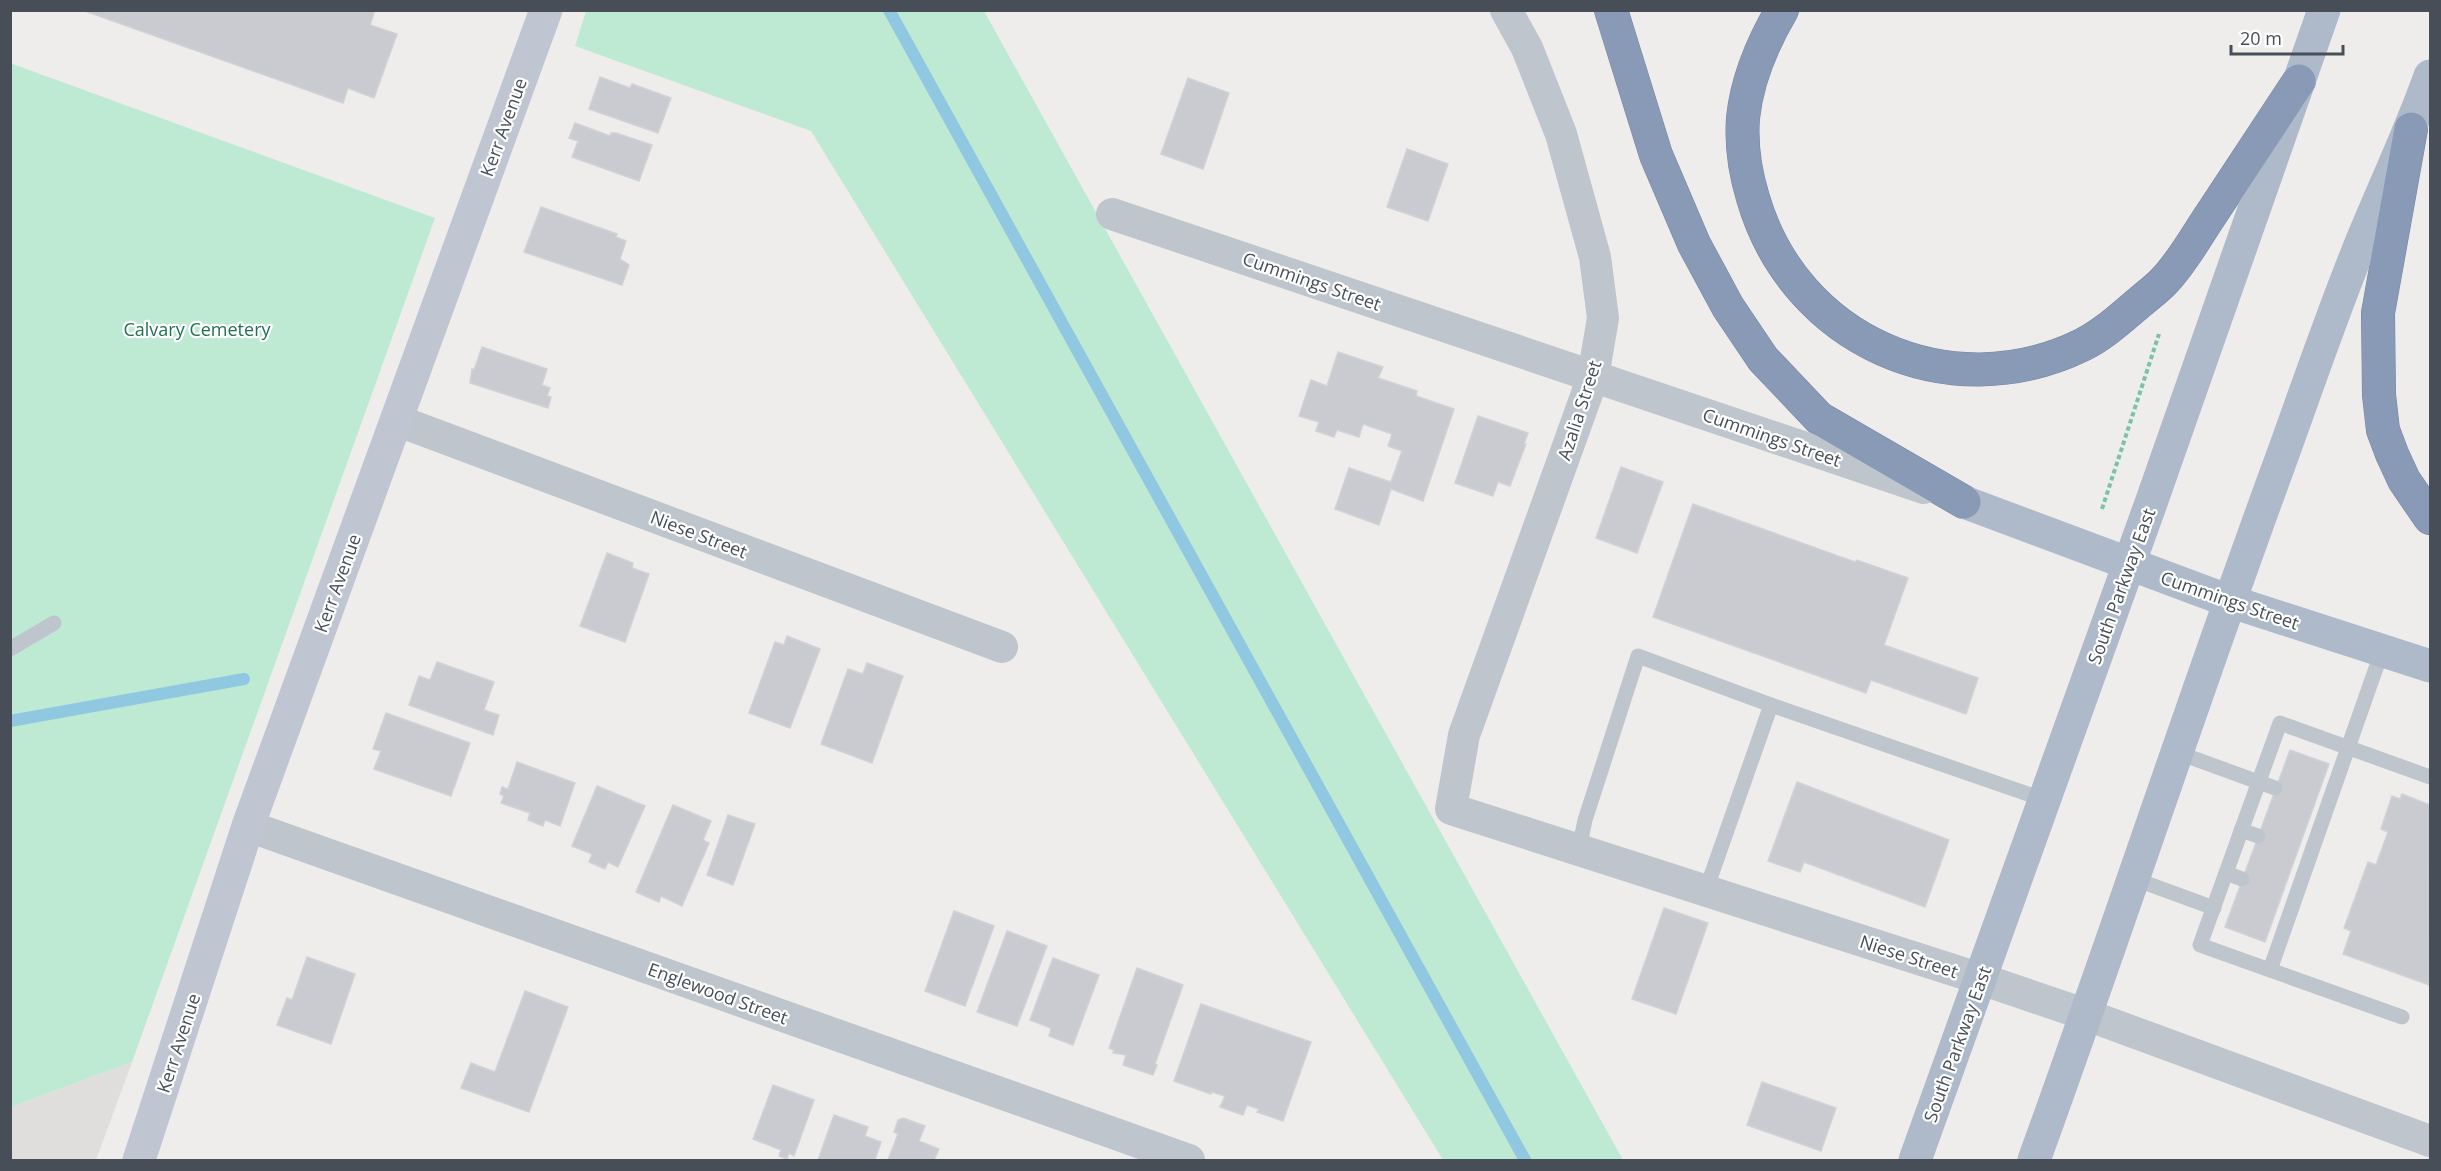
<svg xmlns="http://www.w3.org/2000/svg" width="2441" height="1171" font-family="'Open Sans',sans-serif">
	<style>
		.education { fill: #e0dedd }
		.green { fill: #bee9d3 }
		.lines { fill: none; stroke-linecap: round; stroke-linejoin: round }
		.stream { stroke: #90c8e1; stroke-width: 12 }
		.building { fill: #cacbd1; stroke: #d1d2d7; stroke-width: 1.5 }
		.highway-casing { stroke: #7485a2; stroke-width: 34 }
		.path { stroke: #7ac3a7; stroke-width: 4; stroke-dasharray: 4.5 3; stroke-linecap: butt }
		.lane { stroke: #bfc5cd; stroke-width: 15 }
		.street { stroke: #bfc5cd; stroke-width: 32 }
		.secondary { stroke: #bfc6d2; stroke-width: 33 }
		.primary { stroke: #aeb9c9; stroke-width: 33 }
		.highway { stroke: #899ab6; stroke-width: 33 }
		.labels { text-anchor: middle; dominant-baseline: central; stroke-width: 4.5; stroke-linejoin: round; paint-order: stroke }
		.street-label { font-size: 18px; fill: #474e57; stroke: #fff }
		.park-label { font-size: 18px; fill: #207051; stroke: #fff }
	</style>
	<rect width="100%" height="100%" fill="#efedec"/>
	<!-- education -->
	<path class="education" d="M132,1062l-36,98h-85v-53z"/>
	<!-- green -->
	<g class="green">
		<path d="M586,11h398l639,1149h-180l-632,-1029 -236,-85z"/>
		<path d="M10,63l425,155 -303,844 -121,45z"/>
	</g>
	<g class="lines">
		<!-- stream -->
		<g class="stream">
			<path d="M889,10l636,1150"/>
			<path d="M10,721l234,-42"/>
		</g>
	</g>
	<!-- building -->
	<g class="building">
		<path d="M82,10h293l-5,15 27,9 -23,64 -26,-10 -5,15z"/>
		<path d="M600,77l30,11 2,-4 39,14 -13,35 -69,-24z"/>
		<path d="M1188,78l41,15 -26,76 -42,-15z"/>
		<path d="M575,123l35,13 1,-3h5l36,12 -13,36 -67,-24 6,-16 -9,-3z"/>
		<path d="M1407,149l41,15 -20,57 -41,-14z"/>
		<path d="M541,207l76,27 -1,3 10,4 -6,18 9,6 -7,20 -98,-33z"/>
		<path d="M482,347l65,22 -5,16 8,3 -3,8 4,1 -3,11 -78,-25 2,-14 2,1z"/>
		<path d="M1338,352l45,15 -5,11 39,13 -1,5 38,13 -31,92 -32,-12 -12,36 -44,-16 14,-41 42,14 11,-31 -14,-5 4,-12 -29,-10 -4,13 -22,-7 -3,7 -18,-6 3,-9 -20,-6 12,-36 16,6z"/>
		<path d="M1478,416l50,17 -4,11h2l-16,42 -12,-4 -5,14 -38,-13z"/>
		<path d="M1621,467l42,15 -26,71 -41,-15z"/>
		<path d="M1693,504l162,58 2,-2 51,18 -24,67 94,33 -12,36 -95,-34 -5,13 -213,-76z"/>
		<path d="M607,553l26,10 -1,5 17,6 -24,68 -45,-16z"/>
		<path d="M787,636l33,13 -30,79 -41,-15 26,-71 9,3z"/>
		<path d="M437,662l57,20 -10,28 15,5 -6,20 -84,-30 10,-29 11,4z"/>
		<path d="M867,663l36,13 -31,87 -51,-19 27,-75 15,5z"/>
		<path d="M386,713l84,30 -19,53 -77,-27 7,-18 -8,-2z"/>
		<path d="M2290,750l39,14 -64,178 -40,-15z"/>
		<path d="M517,762l58,21 -15,43 -15,-6 -2,6 -15,-6 2,-7 -29,-10 3,-7 -4,-2 2,-7 6,2z"/>
		<path d="M1797,782l152,58 -24,67 -121,-45 -4,10 -32,-11z"/>
		<path d="M597,786l48,20 -27,61 -10,-5 -3,7 -16,-7 3,-8 -20,-8z"/>
		<path d="M2402,794l28,11 -1,180 -86,-31 8,-23 -7,-3 24,-66 8,3 12,-33 -7,-3 11,-33 8,3z"/>
		<path d="M673,805l38,16 -8,19 6,3 -27,63 -21,-10 -2,6 -23,-10z"/>
		<path d="M728,815l27,9 -22,61 -26,-10z"/>
		<path d="M1664,908l44,15 -32,91 -44,-15z"/>
		<path d="M954,911l40,15 -29,80 -40,-15z"/>
		<path d="M1007,931l40,15 -30,80 -40,-14z"/>
		<path d="M307,957l48,17 -24,70 -54,-19 10,-27 5,2z"/>
		<path d="M1053,958l46,17 -26,70 -24,-9 2,-8 -21,-8z"/>
		<path d="M1137,968l46,17 -28,79 2,1 -4,10 -30,-10 3,-10 -13,-2 1,-3 -5,-2z"/>
		<path d="M525,991l43,16 -39,105 -68,-24 10,-25 24,9z"/>
		<path d="M1201,1004l110,38 -28,79 -26,-9 2,-3 -12,-4 -4,10 -23,-8 5,-11 -13,-4 -1,2 -37,-13z"/>
		<path d="M1762,1082l74,26 -15,43 -74,-26z"/>
		<path d="M773,1085l41,15 -20,56 -5,-3 -2,6 -8,-3 2,-6 -28,-11z"/>
		<path d="M834,1115l34,12 -3,9 16,6 -6,18h-57z"/>
		<path d="M903,1118l22,8 -6,15 20,8 -5,11h-46l10,-26 -4,-2 4,-12z"/>
	</g>
	<g class="lines">
		<defs>
			<g id="highway">
				<path d="M1611,10l45,145 38,89 34,63 35,52 56,59 145,84"/>
				<path d="M1782,10c-20,34 -35,69 -39,108 -2,27 2,54 10,80 41,142 196,212 329,147 21,-10 40,-28 58,-43 8,-7 18,-14 25,-22 18,-19 32,-45 47,-67 29,-44 58,-88 87,-132"/>
				<path d="M2411,129l-33,184 1,82 4,35 9,24 12,26 26,38"/>
			</g>
		</defs>
		<!-- highway casing -->
		<use href="#highway" class="highway-casing"/>
		<!-- path -->
		<path class="path" d="M2102,509l57,-175"/>
		<!-- lane -->
		<g class="lane">
			<path d="M10,649l44,-26"/>
			<path d="M2382,651l-112,319 -70,-25 80,-222 150,54"/>
			<path d="M2176,752l99,36"/>
			<path d="M2241,830l17,6"/>
			<path d="M1579,849l6,-29 53,-164 133,49"/>
			<path d="M2226,873l16,6"/>
			<path d="M2132,878l82,30"/>
			<path d="M1706,890l65,-185 274,95"/>
			<path d="M2270,970l132,47"/>
		</g>
		<!-- street -->
		<g class="street">
			<path d="M1506,10l21,38 34,86 34,123 8,61 -10,59 -129,358 -13,74 530,170 106,36 343,126"/>
			<path d="M1112,214l812,274"/>
			<path d="M396,420l606,227"/>
			<path d="M248,826l941,334"/>
		</g>
		<!-- secondary -->
		<path class="secondary" d="M139,1160l109,-334 298,-816"/>
		<!-- primary -->
		<g class="primary">
			<path d="M1964,502l265,99 201,65"/>
			<path d="M1915,1160l236,-657 173,-493"/>
			<path d="M2034,1160c84,-231 160,-464 245,-695 25,-69 49,-139 76,-207 24,-61 53,-120 75,-182"/>
		</g>
		<!-- highway -->
		<use href="#highway" class="highway"/>
	</g>
	<g class="labels">
		<!-- street labels -->
		<g class="street-label">
			<text transform="translate(503 127) rotate(-70)">Kerr Avenue</text>
			<text transform="translate(1312 281) rotate(19)">Cummings Street</text>
			<text transform="translate(1579 410) rotate(-72)">Azalia Street</text>
			<text transform="translate(1772 437) rotate(19)">Cummings Street</text>
			<text transform="translate(699 534) rotate(21)">Niese Street</text>
			<text transform="translate(337 583) rotate(-70)">Kerr Avenue</text>
			<text transform="translate(2121 586) rotate(-70)">South Parkway East</text>
			<text transform="translate(2230 600) rotate(19)">Cummings Street</text>
			<text transform="translate(1909 956) rotate(18)">Niese Street</text>
			<text transform="translate(718 993) rotate(20)">Englewood Street</text>
			<text transform="translate(178 1043) rotate(-72)">Kerr Avenue</text>
			<text transform="translate(1957 1044) rotate(-70)">South Parkway East</text>
		</g>
		<!-- park labels -->
		<g class="park-label">
			<text x="197" y="329">Calvary Cemetery</text>
		</g>
	</g>
	<!-- border -->
	<rect width="2441" height="1171" fill="none" stroke="#474e57" stroke-width="24"/>
	<!-- scale -->
	<path d="M2231 45v9h112v-9" fill="none" stroke="#474e57" stroke-width="3"/>
	<text x="2240" y="45" font-size="18" fill="#474e57" stroke="#ffffff" stroke-width="4.5" paint-order="stroke">20 m</text>
</svg>
